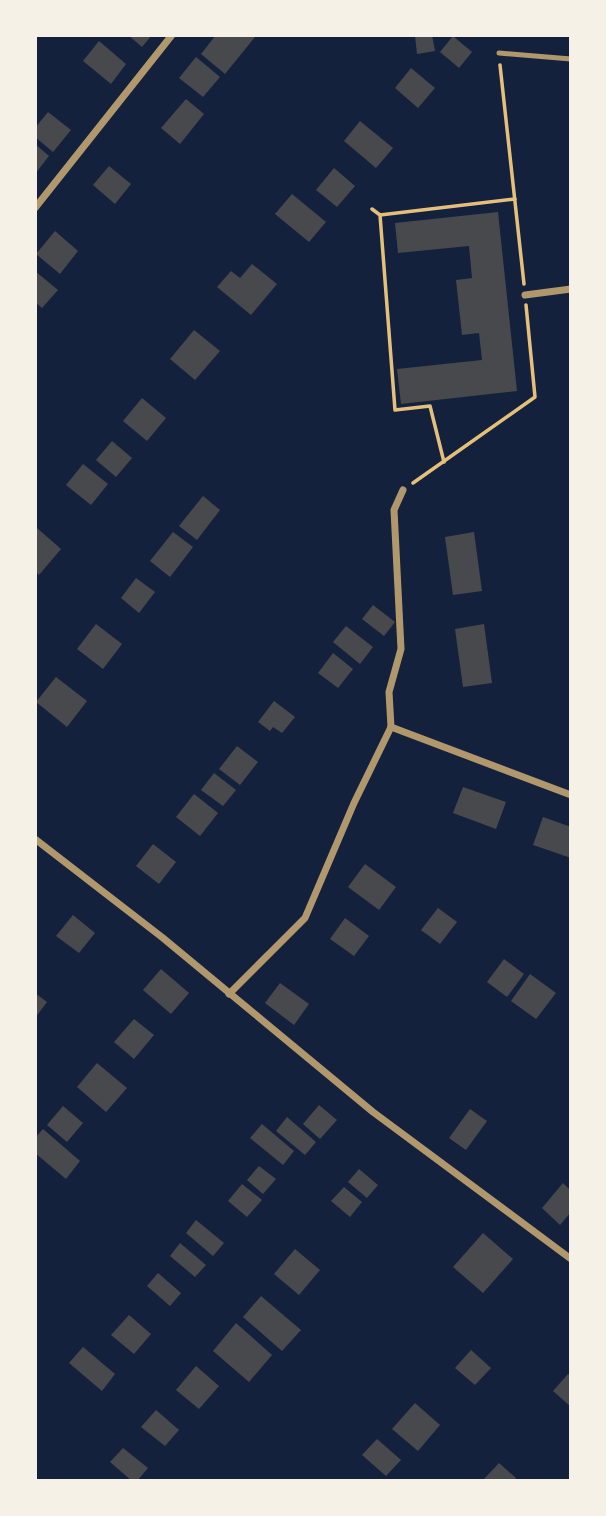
<svg xmlns="http://www.w3.org/2000/svg" width="606" height="1516" font-family="Lato,sans-serif">
	<style>
		.building { fill: #48494c }
		.lines { fill: none; stroke-linecap: round; stroke-linejoin: round }
		.path { stroke: #e5c07b; stroke-width: 3.5 }
		.service { stroke: #b1986c; stroke-width: 5 }
		.minor { stroke: #b1986c; stroke-width: 7 }
	</style>
	<rect width="100%" height="100%" fill="#14213d"/>
	<!-- building -->
	<g class="building">
		<path d="M128,35h24l-10,12z"/>
		<path d="M216,35l39,2 -30,37 -24,-20z"/>
		<path d="M415,35h17l3,16 -18,3z"/>
		<path d="M453,36l19,16 -13,16 -19,-16z"/>
		<path d="M99,41l27,23 -15,20 -28,-23z"/>
		<path d="M196,57l24,20 -17,20 -24,-19z"/>
		<path d="M411,68l24,20 -17,20 -23,-20z"/>
		<path d="M186,99l18,15 -24,30 -19,-16z"/>
		<path d="M48,112l23,18 -18,22 -18,-15v-9z"/>
		<path d="M360,121l33,27 -17,20 -32,-27z"/>
		<path d="M35,144l14,12 -14,18z"/>
		<path d="M109,166l22,18 -16,20 -22,-19z"/>
		<path d="M334,168l21,18 -18,21 -21,-17z"/>
		<path d="M292,194l34,28 -17,20 -34,-28z"/>
		<path d="M498,212l19,179 -116,13 -4,-35 85,-9 -3,-27 -17,2 -6,-55 16,-2 -3,-32 -71,7 -3,-30z"/>
		<path d="M55,231l23,20 -18,23 -24,-20z"/>
		<path d="M252,264l25,20 -26,31 -34,-28 14,-16 9,7z"/>
		<path d="M35,271l23,19 -16,18 -7,-6z"/>
		<path d="M194,330l26,21 -25,29 -25,-21z"/>
		<path d="M142,398l24,20 -19,23 -24,-20z"/>
		<path d="M112,441l20,17 -16,19 -20,-17z"/>
		<path d="M83,464l25,20 -17,21 -25,-20z"/>
		<path d="M203,496l17,14 -23,30 -18,-14z"/>
		<path d="M37,528l24,21 -22,26 -4,-4z"/>
		<path d="M173,532l20,15 -23,30 -20,-16z"/>
		<path d="M474,532l8,59 -29,4 -8,-58z"/>
		<path d="M136,578l19,14 -16,21 -18,-15z"/>
		<path d="M373,605l22,17 -11,14 -22,-17z"/>
		<path d="M96,624l26,20 -19,25 -26,-20z"/>
		<path d="M484,624l8,59 -29,4 -8,-58z"/>
		<path d="M346,626l27,21 -13,17 -27,-22z"/>
		<path d="M333,653l20,16 -15,19 -20,-15z"/>
		<path d="M56,677l31,24 -20,26 -31,-25z"/>
		<path d="M274,701l21,16 -13,16 -9,-6 -3,4 -12,-9z"/>
		<path d="M237,746l21,16 -18,23 -21,-16z"/>
		<path d="M214,773l22,17 -13,16 -22,-16z"/>
		<path d="M463,787l43,15 -10,27 -43,-16z"/>
		<path d="M194,794l24,19 -18,23 -24,-19z"/>
		<path d="M543,817l28,10v31l-38,-13z"/>
		<path d="M153,844l23,18 -17,22 -23,-18z"/>
		<path d="M365,864l31,23 -17,23 -31,-23z"/>
		<path d="M438,908l19,14 -17,22 -19,-14z"/>
		<path d="M73,915l22,18 -16,20 -23,-17z"/>
		<path d="M345,918l24,18 -15,20 -24,-17z"/>
		<path d="M504,959l20,15 -17,23 -20,-15z"/>
		<path d="M161,969l28,24 -18,21 -28,-24z"/>
		<path d="M530,974l26,19 -20,26 -25,-18z"/>
		<path d="M280,983l29,21 -15,21 -29,-22z"/>
		<path d="M35,993l12,9 -12,16z"/>
		<path d="M134,1019l20,16 -20,24 -20,-17z"/>
		<path d="M97,1063l30,25 -21,24 -29,-25z"/>
		<path d="M319,1105l18,15 -17,19 -17,-15z"/>
		<path d="M63,1106l20,17 -16,19 -20,-17z"/>
		<path d="M470,1109l17,12 -21,29 -17,-12z"/>
		<path d="M287,1117l29,25 -11,13 -29,-24z"/>
		<path d="M262,1124l32,27 -11,14 -33,-27z"/>
		<path d="M43,1129l37,32 -14,18 -31,-26v-15z"/>
		<path d="M259,1166l17,13 -13,15 -16,-14z"/>
		<path d="M359,1169l19,16 -11,13 -19,-16z"/>
		<path d="M563,1183l8,8v21l-11,13 -18,-17z"/>
		<path d="M242,1184l20,16 -15,17 -19,-16z"/>
		<path d="M344,1187l18,15 -12,15 -19,-16z"/>
		<path d="M196,1220l28,23 -11,13 -27,-23z"/>
		<path d="M483,1233l30,26 -30,34 -30,-26z"/>
		<path d="M180,1243l26,22 -11,12 -25,-21z"/>
		<path d="M295,1249l25,21 -21,25 -25,-21z"/>
		<path d="M158,1273l23,20 -11,13 -23,-20z"/>
		<path d="M261,1296l40,34 -19,21 -39,-34z"/>
		<path d="M129,1315l22,19 -17,20 -23,-19z"/>
		<path d="M236,1323l36,32 -23,27 -36,-31z"/>
		<path d="M83,1347l32,27 -13,17 -33,-28z"/>
		<path d="M471,1350l20,18 -16,17 -20,-17z"/>
		<path d="M196,1366l23,20 -20,23 -23,-19z"/>
		<path d="M568,1374l3,3v30l-18,-16z"/>
		<path d="M415,1403l25,22 -22,26 -26,-22z"/>
		<path d="M156,1410l23,20 -14,16 -24,-19z"/>
		<path d="M377,1439l24,21 -15,16 -24,-21z"/>
		<path d="M123,1448l25,20 -11,13h-5l-22,-19z"/>
		<path d="M499,1463l17,15 -2,3 -30,-2z"/>
	</g>
	<g class="lines">
		<!-- path -->
		<g class="path">
			<path d="M500,65l24,219"/>
			<path d="M372,209l8,6 15,195 35,-4 14,56"/>
			<path d="M380,215l135,-16"/>
			<path d="M413,483l122,-86 -9,-92"/>
		</g>
		<!-- service -->
		<path class="service" d="M499,53l72,6"/>
		<!-- minor -->
		<g class="minor">
			<path d="M35,208l137,-173"/>
			<path d="M525,295l46,-6"/>
			<path d="M391,727l-2,-35 12,-43 -7,-139 9,-20"/>
			<path d="M391,727l180,68"/>
			<path d="M35,839l128,99 210,174 198,147"/>
			<path d="M229,994l76,-76 49,-115 37,-76"/>
		</g>
	</g>
	<!-- border -->
	<rect width="606" height="1516" fill="none" stroke="#f6f1e7" stroke-width="74"/>
</svg>
